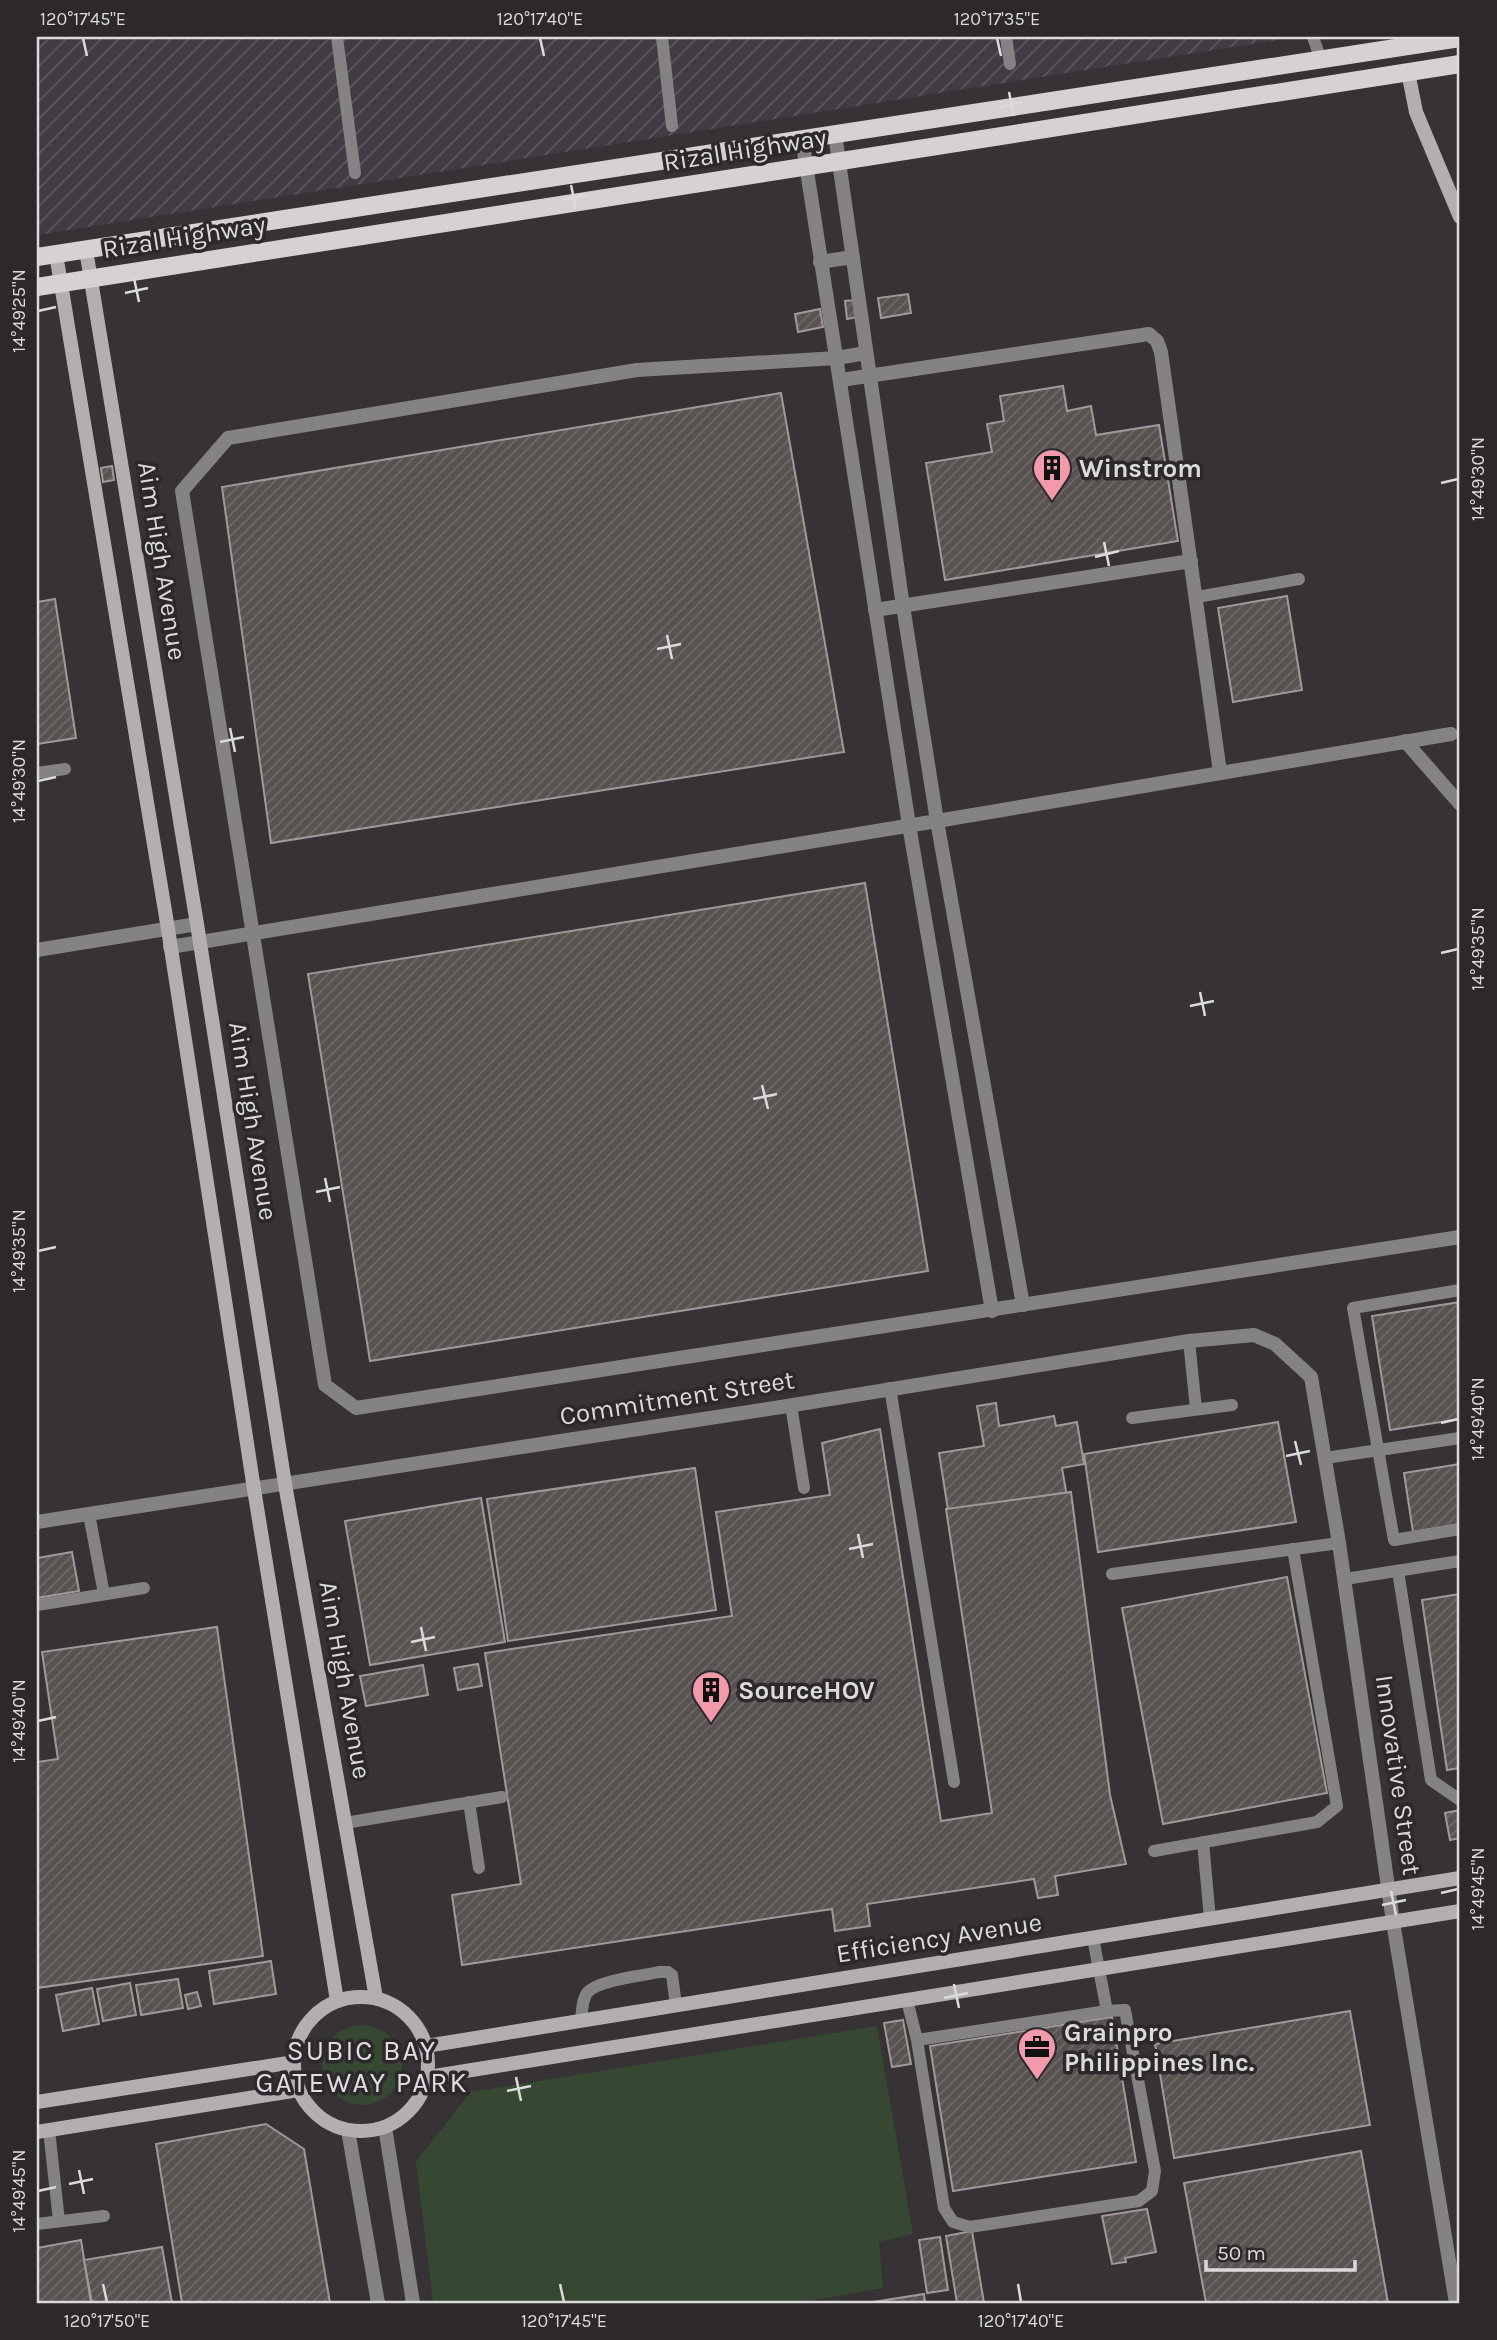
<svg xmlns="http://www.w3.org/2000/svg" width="1497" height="2340" font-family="Karla,sans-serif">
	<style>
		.industrial { fill: url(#industrial-furrows) }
		.grass { fill: #364831 }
		.building { fill: url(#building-hatch); stroke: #a09998; stroke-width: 2 }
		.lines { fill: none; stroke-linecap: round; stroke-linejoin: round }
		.lane { stroke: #858283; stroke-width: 12 }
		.street { stroke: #858283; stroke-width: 14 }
		.secondary { stroke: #b3afaf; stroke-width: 14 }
		.primary { stroke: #d7d1d2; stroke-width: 18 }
		.ticks { fill: none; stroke: #dcdadc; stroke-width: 2.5 }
		.labels { text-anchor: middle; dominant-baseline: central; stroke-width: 7; stroke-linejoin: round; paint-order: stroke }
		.street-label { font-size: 26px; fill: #dcdadc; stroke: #2c282c }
		.poi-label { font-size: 26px; font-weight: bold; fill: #dcdadc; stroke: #2c282c; text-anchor: start }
		.neighbourhood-label { font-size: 28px; letter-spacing: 2px; fill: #e1dce1; stroke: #2c282c }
		.neatline { fill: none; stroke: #dcdadc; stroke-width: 2.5 }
		.ticks-label { font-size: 18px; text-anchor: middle; fill: #dcdadc }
	</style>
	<defs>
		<pattern id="industrial-furrows" width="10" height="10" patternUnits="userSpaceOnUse" patternTransform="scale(1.75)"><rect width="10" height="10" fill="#433b43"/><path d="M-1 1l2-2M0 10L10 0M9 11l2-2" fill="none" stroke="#5e575e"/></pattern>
		<pattern id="building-hatch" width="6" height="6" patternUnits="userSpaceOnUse" patternTransform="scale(1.75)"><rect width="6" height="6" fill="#585251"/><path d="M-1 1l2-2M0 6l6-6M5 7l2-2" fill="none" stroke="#6f6a69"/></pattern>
	</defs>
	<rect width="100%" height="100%" fill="#363236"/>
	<!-- industrial -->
	<path class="industrial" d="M37,37h1253v1l-1253,197z"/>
	<!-- grass -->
	<g class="grass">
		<circle cx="362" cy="2065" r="40"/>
		<path d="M877,2026l36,208 -34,8 4,46 -87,15h-363l-17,-142 55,-69z"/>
	</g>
	<!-- building -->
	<g class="building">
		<path d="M908,294l3,19 -30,5 -3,-20z"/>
		<path d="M855,300l2,17 -10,2 -2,-18z"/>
		<path d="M820,309l3,18 -25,5 -3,-18z"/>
		<path d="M1063,386l4,25 24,-5 5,29 63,-10 19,116 -233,39 -19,-117 66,-11 -5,-28 17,-3 -4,-25z"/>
		<path d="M781,393l63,359 -573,91 -49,-356z"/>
		<path d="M112,466l2,14 -11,2 -2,-14z"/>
		<path d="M1287,596l15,94 -69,12 -15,-94z"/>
		<path d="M55,599l21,139 -39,6v-142z"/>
		<path d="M865,883l63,388 -558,90 -62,-387z"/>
		<path d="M1460,1302v117l-70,11 -18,-114z"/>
		<path d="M996,1403l3,23 55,-10 2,10 21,-4 7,42 -22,4 5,29 -118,19 -10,-63 45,-7 -7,-40z"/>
		<path d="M1278,1422l18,100 -198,30 -14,-98z"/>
		<path d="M880,1429l61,392 51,-8 -46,-304 125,-17 39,303 16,69 -71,12 3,19 -20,3 -4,-19 -167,25 3,22 -35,5 -3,-22 -370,56 -10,-70 69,-11 -36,-231 247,-37 -16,-104 114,-17 -8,-52z"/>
		<path d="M1460,1464v60l-47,8 -9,-59z"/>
		<path d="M695,1468l21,142 -208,31 -21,-142z"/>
		<path d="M481,1498l24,144 -135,23 -25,-144z"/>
		<path d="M72,1552l7,39 -42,7v-40z"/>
		<path d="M1287,1577l40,216 -164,31 -41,-216z"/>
		<path d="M1460,1594v174l-13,2 -25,-170z"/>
		<path d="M217,1627l46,329 -226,32v-226l21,-3 -16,-107z"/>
		<path d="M478,1664l4,22 -24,4 -4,-22z"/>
		<path d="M423,1665l5,30 -62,11 -6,-30z"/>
		<path d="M1460,1810v28l-10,2 -5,-27z"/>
		<path d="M271,1961l5,33 -62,10 -5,-33z"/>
		<path d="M178,1979l5,29 -42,7 -5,-30z"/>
		<path d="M130,1983l6,32 -33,6 -6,-32z"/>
		<path d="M92,1988l7,36 -36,7 -7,-36z"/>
		<path d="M197,1992l4,14 -13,3 -3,-14z"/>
		<path d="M1350,2011l20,114 -196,33 -19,-114z"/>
		<path d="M1112,2017l24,145 -183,29 -23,-145z"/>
		<path d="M903,2020l8,44 -19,3 -8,-44z"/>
		<path d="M266,2124l38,25 26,154h-148l-26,-159z"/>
		<path d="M1361,2151l27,152h-182l-22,-120z"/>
		<path d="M1147,2209l9,43 -31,6 1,4 -14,2 -10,-48z"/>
		<path d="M972,2231l12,72h-27l-11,-67z"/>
		<path d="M940,2237l8,53 -21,3 -8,-53z"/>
		<path d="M81,2240l10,63h-54v-55z"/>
		<path d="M162,2247l10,56h-80l-8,-43z"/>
		<path d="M924,2294l1,9h-58z"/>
	</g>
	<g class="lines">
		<!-- lane -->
		<g class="lane">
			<path d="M337,37l18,136"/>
			<path d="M662,37l10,89"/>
			<path d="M1006,37l4,27"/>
			<path d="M1313,37l8,23"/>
			<path d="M1197,597l102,-18"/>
			<path d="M37,773l28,-4"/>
			<path d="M1460,1290l-107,18 41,232 66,-11"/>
			<path d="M1189,1341l7,68"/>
			<path d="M890,1388l64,394"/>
			<path d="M791,1405l13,83"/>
			<path d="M1132,1418l100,-13"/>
			<path d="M1325,1458l135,-20"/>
			<path d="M89,1514l15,80"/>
			<path d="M1398,1571l33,209 29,20"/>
			<path d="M1112,1574l227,-31"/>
			<path d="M1345,1579l115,-18"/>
			<path d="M37,1605l107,-17"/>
			<path d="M469,1802l10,66"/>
			<path d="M345,1823l157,-26"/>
			<path d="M1203,1842l7,77"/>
			<path d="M1154,1851l163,-29 20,-16 -44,-257"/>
			<path d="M1093,1938l14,73"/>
			<path d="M907,2000l10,40 27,168 9,14 17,5 169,-26 13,-10 3,-20 -30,-161 -18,1 -190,29"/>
			<path d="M581,2021c1,-9 1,-21 6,-28 10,-13 56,-17 72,-21h9l4,3 4,30"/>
			<path d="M49,2130l10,91"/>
			<path d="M37,2224l67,-8"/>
		</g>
		<!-- street -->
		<g class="street">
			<path d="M835,134l68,472 34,215 86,484"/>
			<path d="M802,139l107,686 83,486"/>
			<path d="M820,262l33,-5"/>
			<path d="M866,353l-29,5 -200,12 -409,68 -46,53 143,894 31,23 1104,-171"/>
			<path d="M841,380l308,-46 8,7 4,11 59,420"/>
			<path d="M875,610l316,-49"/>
			<path d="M1405,741l55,63"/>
			<path d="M170,947l767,-126 514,-87"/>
			<path d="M37,950l160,-26"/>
			<path d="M37,1522l744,-115 408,-66 65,-6 21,9 36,33 28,166 54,379 63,381"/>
			<path d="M385,2127l28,176"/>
			<path d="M348,2130l30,173"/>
		</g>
		<!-- secondary -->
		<g class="secondary">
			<path d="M1408,72l8,40 44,105"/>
			<path d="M86,250l111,674 88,560 91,514"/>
			<path d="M56,254l112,675 86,560 83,512"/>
			<circle cx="361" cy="2064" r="67"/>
			<path d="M426,2046l1034,-168"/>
			<path d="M428,2077l1032,-166"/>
			<path d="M37,2102l257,-40"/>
			<path d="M37,2132l262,-42"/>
		</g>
		<!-- primary -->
		<g class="primary">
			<path d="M37,257l1423,-219"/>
			<path d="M37,287l1423,-223"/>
		</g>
	</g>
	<!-- ticks -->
	<path class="ticks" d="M83,38l4,18M540,38l4,18M997,38l4,18M1009,92l5,24M999,107l24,-5M571,185l5,24M562,200l24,-5M134,278l5,24M125,293l23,-5M38,311l18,-4M1441,483l17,-4M1104,542l5,24M1095,557l24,-6M667,635l5,24M657,649l24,-5M230,728l5,24M220,742l24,-5M38,781l18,-4M1441,953l17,-4M1200,992l5,24M1190,1006l24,-5M762,1085l6,24M753,1099l24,-5M325,1178l5,24M316,1192l24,-5M38,1251l18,-4M1441,1423l17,-4M1295,1441l6,24M1286,1456l24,-5M858,1534l5,24M849,1549l24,-5M421,1627l5,24M411,1642l24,-5M38,1721l18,-4M1391,1891l5,24M1441,1893l17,-4M1382,1905l24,-5M954,1984l5,24M944,1998l24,-5M516,2077l5,24M507,2091l24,-5M79,2170l5,24M69,2184l24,-5M38,2191l18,-4M103,2284l4,18M560,2284l4,18M1018,2284l3,18"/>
	<!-- icons -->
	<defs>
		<symbol id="building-pin" viewBox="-11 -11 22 30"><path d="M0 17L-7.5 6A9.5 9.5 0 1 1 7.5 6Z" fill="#f39aaa" stroke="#2c282c"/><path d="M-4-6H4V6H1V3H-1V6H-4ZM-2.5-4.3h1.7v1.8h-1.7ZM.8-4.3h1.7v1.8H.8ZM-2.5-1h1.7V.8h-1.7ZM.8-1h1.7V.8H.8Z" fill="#111"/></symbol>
		<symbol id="office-pin" viewBox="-11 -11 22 30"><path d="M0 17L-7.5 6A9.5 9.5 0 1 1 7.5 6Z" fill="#f39aaa" stroke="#2c282c"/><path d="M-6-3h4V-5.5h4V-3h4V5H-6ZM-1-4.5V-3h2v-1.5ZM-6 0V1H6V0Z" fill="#111"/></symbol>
	</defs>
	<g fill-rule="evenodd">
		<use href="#building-pin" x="1030" y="446" width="44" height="60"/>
		<use href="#building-pin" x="689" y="1668" width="44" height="60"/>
		<use href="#office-pin" x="1015" y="2025" width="44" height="60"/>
	</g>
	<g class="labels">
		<!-- street labels -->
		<g class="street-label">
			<text transform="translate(745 150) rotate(-9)">Rizal Highway</text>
			<text transform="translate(184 237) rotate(-9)">Rizal Highway</text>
			<text transform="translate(162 561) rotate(81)">Aim High Avenue</text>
			<text transform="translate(253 1121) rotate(81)">Aim High Avenue</text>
			<text transform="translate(677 1398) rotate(-9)">Commitment Street</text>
			<text transform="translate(345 1680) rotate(80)">Aim High Avenue</text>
			<text transform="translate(1398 1775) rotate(82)">Innovative Street</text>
			<text transform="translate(939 1938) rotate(-9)">Efficiency Avenue</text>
		</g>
		<!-- poi labels -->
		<g class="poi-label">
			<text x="1079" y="468">Winstrom</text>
			<text x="738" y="1690">SourceHOV</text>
			<text x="1064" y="2032">Grainpro<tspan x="1064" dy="30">Philippines Inc.</tspan></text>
		</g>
		<!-- neighbourhood labels -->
		<g class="neighbourhood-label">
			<text x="362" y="2050">SUBIC BAY<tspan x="362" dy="32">GATEWAY PARK</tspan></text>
		</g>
	</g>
	<!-- border -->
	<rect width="1497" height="2340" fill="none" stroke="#2c282c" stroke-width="77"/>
	<!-- scale -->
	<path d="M1206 2260v10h149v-10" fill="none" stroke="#dcdadc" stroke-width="3.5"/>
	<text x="1217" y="2260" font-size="21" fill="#dcdadc" stroke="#2c282c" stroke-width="5" paint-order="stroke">50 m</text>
	<rect x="38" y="38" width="1420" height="2264" class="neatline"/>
	<g class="ticks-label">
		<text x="83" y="25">120°17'45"E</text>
		<text x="540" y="25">120°17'40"E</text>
		<text x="997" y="25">120°17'35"E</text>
		<text transform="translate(19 311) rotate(-90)" y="6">14°49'25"N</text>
		<text transform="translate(1478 479) rotate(-90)" y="6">14°49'30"N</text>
		<text transform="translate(19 781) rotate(-90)" y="6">14°49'30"N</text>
		<text transform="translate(1478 949) rotate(-90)" y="6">14°49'35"N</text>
		<text transform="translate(19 1251) rotate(-90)" y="6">14°49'35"N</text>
		<text transform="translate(1478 1419) rotate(-90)" y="6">14°49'40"N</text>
		<text transform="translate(19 1721) rotate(-90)" y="6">14°49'40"N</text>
		<text transform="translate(1478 1889) rotate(-90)" y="6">14°49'45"N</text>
		<text transform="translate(19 2191) rotate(-90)" y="6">14°49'45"N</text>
		<text x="107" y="2327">120°17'50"E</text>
		<text x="564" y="2327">120°17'45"E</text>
		<text x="1021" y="2327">120°17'40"E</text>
	</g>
</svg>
